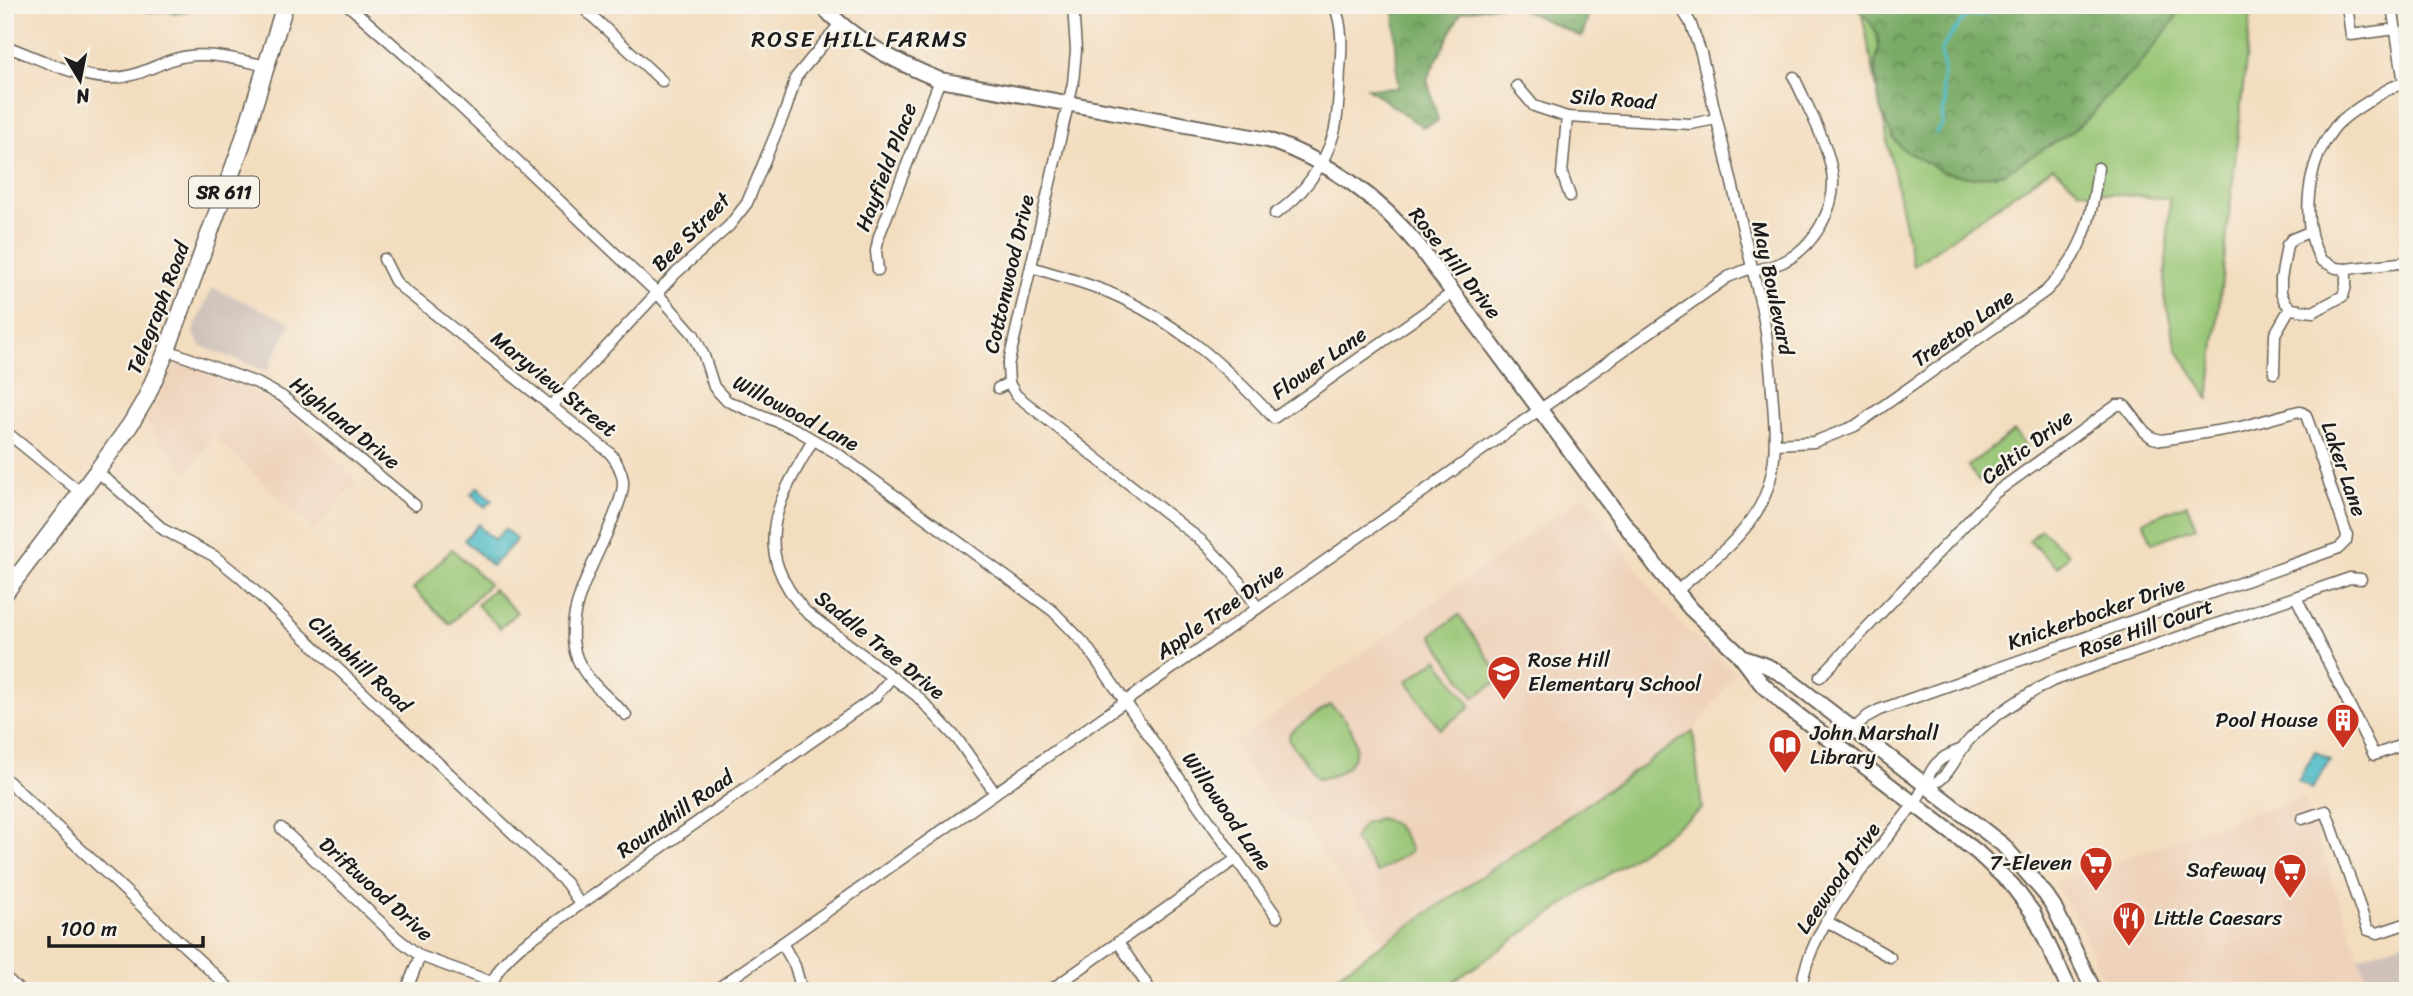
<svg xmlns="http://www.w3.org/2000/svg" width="2413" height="996" font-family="Sriracha,sans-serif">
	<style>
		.built { fill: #eed1ba }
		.industrial { fill: #cfc1ba }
		.green { fill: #97c574; stroke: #5a7048; stroke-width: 2 }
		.forest { fill: url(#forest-crowns); stroke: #4a6341; stroke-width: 2 }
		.water { fill: url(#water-ripples); stroke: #356c72; stroke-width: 2 }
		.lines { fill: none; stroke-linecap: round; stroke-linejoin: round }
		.stream { stroke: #4ebbc7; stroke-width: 3.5 }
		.street-casing { stroke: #676055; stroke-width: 13 }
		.secondary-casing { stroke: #676055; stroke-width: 18 }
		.primary-casing { stroke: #676055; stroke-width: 19 }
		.street { stroke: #fff; stroke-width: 10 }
		.secondary { stroke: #fff; stroke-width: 14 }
		.primary { stroke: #fff; stroke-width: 16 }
		.labels { text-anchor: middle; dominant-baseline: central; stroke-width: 5; stroke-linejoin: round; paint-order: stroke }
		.shield { fill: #f7f3e8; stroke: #5e5c59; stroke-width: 2 }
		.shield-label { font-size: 19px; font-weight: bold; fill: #1c1c1c }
		.street-label { font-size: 21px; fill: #1c1c1c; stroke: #f7f3e8 }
		.poi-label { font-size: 21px; fill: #1c1c1c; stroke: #f7f3e8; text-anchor: start }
		.neighbourhood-label { font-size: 23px; letter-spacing: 2px; fill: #1c1c1c; stroke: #f7f3e8 }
	</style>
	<defs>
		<pattern id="forest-crowns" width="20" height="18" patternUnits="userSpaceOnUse" patternTransform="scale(1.75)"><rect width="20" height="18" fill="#79aa66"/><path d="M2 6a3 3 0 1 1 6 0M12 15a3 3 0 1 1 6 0" fill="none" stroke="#628a53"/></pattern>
		<pattern id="water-ripples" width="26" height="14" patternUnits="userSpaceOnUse" patternTransform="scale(1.75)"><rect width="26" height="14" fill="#4ebbc7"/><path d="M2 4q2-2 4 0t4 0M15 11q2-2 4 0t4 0" fill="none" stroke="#44a0aa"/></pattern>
	</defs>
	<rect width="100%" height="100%" fill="#f7f3e8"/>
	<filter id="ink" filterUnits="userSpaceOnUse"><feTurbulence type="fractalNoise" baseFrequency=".0143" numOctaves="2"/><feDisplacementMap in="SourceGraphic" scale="14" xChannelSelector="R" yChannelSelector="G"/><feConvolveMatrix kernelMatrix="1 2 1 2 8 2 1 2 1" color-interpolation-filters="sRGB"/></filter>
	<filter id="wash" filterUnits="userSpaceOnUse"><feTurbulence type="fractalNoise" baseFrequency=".00686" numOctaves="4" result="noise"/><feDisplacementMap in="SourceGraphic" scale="28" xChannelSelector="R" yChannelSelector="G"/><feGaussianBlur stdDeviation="1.57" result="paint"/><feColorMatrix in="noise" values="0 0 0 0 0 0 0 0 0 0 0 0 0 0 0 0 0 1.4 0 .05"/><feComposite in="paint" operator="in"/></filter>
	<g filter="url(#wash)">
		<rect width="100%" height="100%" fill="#f3ddbf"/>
		<!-- built -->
		<g class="built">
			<path d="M184,364l90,38 22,16 61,63 -43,50 -101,-96 -25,38 -42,-49 26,-57z"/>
			<path d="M1585,495l76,107 34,36 41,35 -43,58 -308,211 -81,-117 -25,-11 -46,-70z"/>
			<path d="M2303,796l68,195h-262l-35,-77 -19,-31z"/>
		</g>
		<!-- industrial -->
		<g class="industrial">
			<path d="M212,287l80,36 -25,48 -66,-25 -8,-14z"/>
			<path d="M2408,940v51h-37l-12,-34z"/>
		</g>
		<!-- green -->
		<g class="green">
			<path d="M1860,5h392l-43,394 -32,-50 -13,-52 6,-98 -90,-8 -27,-24 -140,99z"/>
			<path d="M2014,431l12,16 -47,35 -11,-16z"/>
			<path d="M2187,504l9,23 -44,16 -9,-22z"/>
			<path d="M2041,529l28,26 -12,12 -28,-26z"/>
			<path d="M452,549l37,35 -39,40 -37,-35z"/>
			<path d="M493,589l24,23 -17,16 -23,-23z"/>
			<path d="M1459,615l43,63 -28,19 -43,-62z"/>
			<path d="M1438,659l33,48 -31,22 -33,-48z"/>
			<path d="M1330,705c34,25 38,67 -12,74l-30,-40 2,-7z"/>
			<path d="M1693,731l9,78 -262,182h-126z"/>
			<path d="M1379,818c19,5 25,15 32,33l-34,22 -23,-34 10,-16z"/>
		</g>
		<!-- forest -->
		<g class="forest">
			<path d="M132,5h85v2l-5,2 -10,-3 -8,1 -8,5 -10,1 -10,-3 -16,2z"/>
			<path d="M1394,5h107l-40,7 -34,67 11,42 -15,6 -56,-39h31z"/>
			<path d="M1512,5h79l-9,32z"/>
			<path d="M1854,5h328l-9,17 -37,47 -33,31 -11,15 -22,18 -66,40 -30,5 -31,-6 -42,-24 -9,-12 -12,-27 -2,-15 -3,-30 4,-16 -2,-15 -8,-12z"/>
		</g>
		<!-- water -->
		<g class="water">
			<path d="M478,487l14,13 -7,7 -14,-13z"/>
			<path d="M479,524l1,3 14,13 11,-11 12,11 -25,26 -28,-26z"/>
			<path d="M2315,751l15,9 -18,29 -14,-8z"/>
		</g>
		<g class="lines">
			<!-- stream -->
			<path class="stream" d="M1936,133l7,-9 -1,-9 4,-12 -4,-15 2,-17 -3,-21 24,-34 20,-2 6,-9"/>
		</g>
	</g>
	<g filter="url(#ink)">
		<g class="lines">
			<defs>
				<g id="street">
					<path d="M348,5l65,57 244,231 37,42 10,21 10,31 13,14 68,28 43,25 215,157 31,32 193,274"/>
					<path d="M580,5l82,76"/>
					<path d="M1073,5l3,45 -3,33 -65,283 1,17 7,12 187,147 29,30 26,36"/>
					<path d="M2347,5l4,30 45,-6"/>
					<path d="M2384,5l8,1 12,77"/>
					<path d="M5,46c34,12 73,33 109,32 22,-1 38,-11 57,-18 32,-11 64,-1 96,6"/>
					<path d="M1517,86l17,20 33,11 124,7 25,-5"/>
					<path d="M1567,117l-5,57 8,22"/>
					<path d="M1275,214c27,-17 50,-50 59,-81 5,-20 5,-44 6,-64 2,-21 3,-44 -6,-64"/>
					<path d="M2309,232l-17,7 -5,6 -6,34v14l4,9 7,7 21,3 30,-16 3,-10v-17l-10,-1 -15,-8c-22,-38 -14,-98 14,-133 9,-11 26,-21 39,-29 10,-7 21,-14 34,-15"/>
					<path d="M384,259l11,22 7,7 207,164c7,8 12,17 14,28 1,13 -5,25 -9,36 -16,43 -54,97 -37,142 9,23 32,40 49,57"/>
					<path d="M1031,267c26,8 52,15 77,25 68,29 116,73 166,126l178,-125"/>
					<path d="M2346,269l62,-7"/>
					<path d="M878,270l-2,-19 3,-15 61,-156"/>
					<path d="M1752,271c10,-2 21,-5 31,-9 31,-15 55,-56 49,-90 -6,-33 -24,-64 -38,-95"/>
					<path d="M167,350l90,33 26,14 132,108"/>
					<path d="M2274,373l1,-39 15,-26"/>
					<path d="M998,388l11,-5"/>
					<path d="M551,406l124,-132 54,-48 18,-23 39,-94 10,-32 43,-52"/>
					<path d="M5,431l75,61"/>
					<path d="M813,440c-36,62 -64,108 -7,172l111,84 41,44 37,53"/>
					<path d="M1776,444l38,-2 41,-16 191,-135c37,-37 46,-72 52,-123"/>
					<path d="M97,471l67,59 50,26 26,21 326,306 14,21"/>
					<path d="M1676,592c26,-24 59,-47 78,-76 26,-39 22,-81 18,-125 -2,-29 -5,-58 -11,-86l-60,-252 -11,-31 -11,-17"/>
					<path d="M2296,597l78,158 34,-12"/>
					<path d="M1820,677l175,-184 122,-88h6l3,2 19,25 8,6 9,2 79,-13 58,-16 7,4 41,120 -1,6 -7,7 -460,162 -11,6 -14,13"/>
					<path d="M8,781l224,210"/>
					<path d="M1925,786c5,-2 11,-3 15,-6 13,-10 19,-31 32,-43 23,-23 52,-41 80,-56l298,-103 11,1"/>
					<path d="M2302,819l24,-8 42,119 10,3 30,-10"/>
					<path d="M281,828l115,109 24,19 72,26"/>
					<path d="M1826,921l64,36"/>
					<path d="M1118,942l33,49"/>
					<path d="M782,943l13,23 7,25"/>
					<path d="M5,977l15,14"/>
					<path d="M406,991l14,-35"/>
					<path d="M491,991c2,-18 16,-33 29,-44l355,-250 17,-20"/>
					<path d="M714,991l1014,-714 23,-9"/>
					<path d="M1049,991l187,-132"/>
					<path d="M1776,991l25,-3"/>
					<path d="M1801,991c6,-65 74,-136 113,-187 18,-26 11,-42 46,-54"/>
				</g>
				<g id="secondary">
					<path d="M821,5c33,36 75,57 119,75l328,60c61,21 111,57 152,108l238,321 33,40 48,45 22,29 25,23 191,146 35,33 21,28 37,78"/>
					<path d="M1741,657l26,9 16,9 220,170 43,50 8,12 40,84"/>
				</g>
				<path id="primary" d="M5,593l92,-122 33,-46 16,-27 21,-48 75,-206 43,-139"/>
			</defs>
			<!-- street casing -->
			<use href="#street" class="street-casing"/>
			<!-- secondary casing -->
			<use href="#secondary" class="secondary-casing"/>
			<!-- primary casing -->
			<use href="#primary" class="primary-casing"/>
			<!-- street -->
			<use href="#street" class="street"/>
			<!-- secondary -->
			<use href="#secondary" class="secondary"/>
			<!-- primary -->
			<use href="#primary" class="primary"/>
		</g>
	</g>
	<!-- icons -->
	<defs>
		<symbol id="school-pin" viewBox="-11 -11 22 30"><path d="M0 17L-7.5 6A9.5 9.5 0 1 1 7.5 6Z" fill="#c8321e" stroke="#f7f3e8"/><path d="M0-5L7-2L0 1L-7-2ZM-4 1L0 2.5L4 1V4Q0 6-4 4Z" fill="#fff"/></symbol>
		<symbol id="building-pin" viewBox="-11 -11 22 30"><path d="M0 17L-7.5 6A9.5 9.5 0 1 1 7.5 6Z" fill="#c8321e" stroke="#f7f3e8"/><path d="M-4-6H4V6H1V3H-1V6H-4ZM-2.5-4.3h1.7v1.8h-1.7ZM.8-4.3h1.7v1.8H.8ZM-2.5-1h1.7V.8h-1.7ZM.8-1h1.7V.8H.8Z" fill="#fff"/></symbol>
		<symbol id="library-pin" viewBox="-11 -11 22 30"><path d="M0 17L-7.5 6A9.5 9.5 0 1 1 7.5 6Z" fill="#c8321e" stroke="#f7f3e8"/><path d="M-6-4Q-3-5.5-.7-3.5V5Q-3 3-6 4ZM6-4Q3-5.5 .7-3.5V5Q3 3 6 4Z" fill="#fff"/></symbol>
		<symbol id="supermarket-pin" viewBox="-11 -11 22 30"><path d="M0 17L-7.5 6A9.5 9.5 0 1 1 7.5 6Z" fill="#c8321e" stroke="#f7f3e8"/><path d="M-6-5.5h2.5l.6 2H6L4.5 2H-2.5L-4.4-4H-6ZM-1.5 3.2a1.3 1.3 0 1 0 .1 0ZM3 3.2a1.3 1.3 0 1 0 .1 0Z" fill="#fff"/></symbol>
		<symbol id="restaurant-pin" viewBox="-11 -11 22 30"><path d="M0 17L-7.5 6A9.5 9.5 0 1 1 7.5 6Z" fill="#c8321e" stroke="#f7f3e8"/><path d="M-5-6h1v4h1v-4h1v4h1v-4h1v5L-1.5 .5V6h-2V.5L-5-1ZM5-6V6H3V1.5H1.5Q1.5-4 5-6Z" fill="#fff"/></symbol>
	</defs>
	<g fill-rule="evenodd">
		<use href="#school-pin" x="1485" y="653" width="38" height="52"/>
		<use href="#building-pin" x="2324" y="701" width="38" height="52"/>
		<use href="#library-pin" x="1766" y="726" width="38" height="52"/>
		<use href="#supermarket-pin" x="2077" y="844" width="38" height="52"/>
		<use href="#supermarket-pin" x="2271" y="851" width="38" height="52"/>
		<use href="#restaurant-pin" x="2110" y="899" width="38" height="52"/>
	</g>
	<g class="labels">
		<!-- shield labels -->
		<rect class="shield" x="189" y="176.5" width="70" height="31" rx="5"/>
		<g class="shield-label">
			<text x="224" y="192">SR 611</text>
		</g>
		<!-- street labels -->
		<g class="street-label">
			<text transform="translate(1613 99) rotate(4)">Silo Road</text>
			<text transform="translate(886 167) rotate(-69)">Hayfield Place</text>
			<text transform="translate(691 232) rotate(-45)">Bee Street</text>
			<text transform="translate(1455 263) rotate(52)">Rose Hill Drive</text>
			<text transform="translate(1009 274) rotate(-77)">Cottonwood Drive</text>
			<text transform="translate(1773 288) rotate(78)">May Boulevard</text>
			<text transform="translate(158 308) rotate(-69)">Telegraph Road</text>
			<text transform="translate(1963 328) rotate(-35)">Treetop Lane</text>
			<text transform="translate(1319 363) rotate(-35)">Flower Lane</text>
			<text transform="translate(554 384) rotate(39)">Maryview Street</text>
			<text transform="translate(796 413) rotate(28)">Willowood Lane</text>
			<text transform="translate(345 423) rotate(39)">Highland Drive</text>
			<text transform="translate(2027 447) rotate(-37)">Celtic Drive</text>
			<text transform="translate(2344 469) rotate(71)">Laker Lane</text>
			<text transform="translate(1220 611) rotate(-35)">Apple Tree Drive</text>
			<text transform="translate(2096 613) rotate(-19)">Knickerbocker Drive</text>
			<text transform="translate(2146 628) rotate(-19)">Rose Hill Court</text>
			<text transform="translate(880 645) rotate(39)">Saddle Tree Drive</text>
			<text transform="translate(360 664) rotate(43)">Climbhill Road</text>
			<text transform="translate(1227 811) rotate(55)">Willowood Lane</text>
			<text transform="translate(675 814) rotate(-35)">Roundhill Road</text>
			<text transform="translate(1838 878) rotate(-55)">Leewood Drive</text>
			<text transform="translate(376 889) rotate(42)">Driftwood Drive</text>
		</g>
		<!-- poi labels -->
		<g class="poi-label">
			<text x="1528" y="660">Rose Hill<tspan x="1528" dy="24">Elementary School</tspan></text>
			<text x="2318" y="720" text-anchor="end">Pool House</text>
			<text x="1810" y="733">John Marshall<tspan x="1810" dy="24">Library</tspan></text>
			<text x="2072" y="863" text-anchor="end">7-Eleven</text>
			<text x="2266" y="870" text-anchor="end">Safeway</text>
			<text x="2154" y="918">Little Caesars</text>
		</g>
		<!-- neighbourhood labels -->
		<g class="neighbourhood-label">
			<text x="860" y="39">ROSE HILL FARMS</text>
		</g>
	</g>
	<!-- margin -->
	<rect width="2413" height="996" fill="none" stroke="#f7f3e8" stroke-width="28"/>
	<!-- north arrow -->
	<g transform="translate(80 80) rotate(170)" stroke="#f7f3e8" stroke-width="5" paint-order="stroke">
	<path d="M0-5L12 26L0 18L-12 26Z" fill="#1c1c1c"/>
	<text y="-10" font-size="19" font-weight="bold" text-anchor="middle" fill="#1c1c1c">N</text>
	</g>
	<!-- scale -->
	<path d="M49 936v10h154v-10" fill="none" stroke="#1c1c1c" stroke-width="3.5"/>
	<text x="60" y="936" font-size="21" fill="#1c1c1c" stroke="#f7f3e8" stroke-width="5" paint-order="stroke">100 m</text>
</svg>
